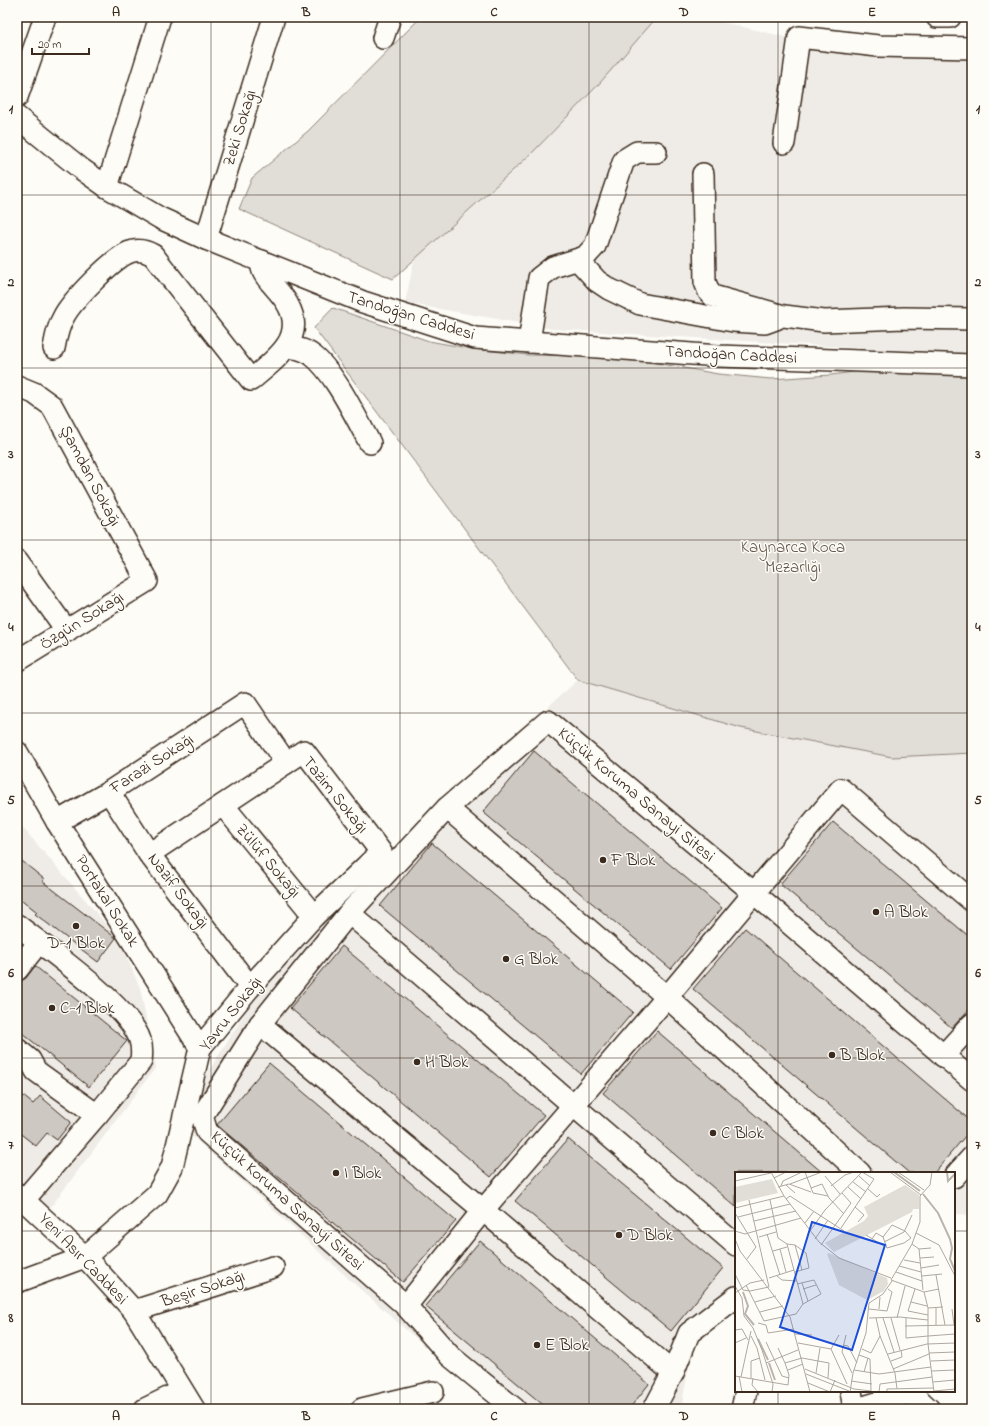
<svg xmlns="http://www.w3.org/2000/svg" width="989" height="1426" font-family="'Indie Flower',sans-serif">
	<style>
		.built { fill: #efece7 }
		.green { fill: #e1ded7; stroke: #8e847a }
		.building { fill: #cdc8c2; stroke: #3b2a1e }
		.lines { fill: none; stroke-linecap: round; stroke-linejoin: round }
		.minor-casing { stroke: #3b2a1e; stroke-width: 24 }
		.minor { stroke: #fdfcf7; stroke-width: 21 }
		.grid { fill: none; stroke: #3b2a1e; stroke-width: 1; stroke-opacity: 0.55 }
		.poi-dot { fill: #3b2a1e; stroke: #fdfcf7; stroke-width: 1.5 }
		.labels { text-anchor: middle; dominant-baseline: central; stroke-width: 3; stroke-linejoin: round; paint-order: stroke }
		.street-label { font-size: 17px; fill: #3b2a1e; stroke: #fdfcf7 }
		.park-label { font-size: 17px; fill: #64574c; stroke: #fdfcf7 }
		.poi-label { font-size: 17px; fill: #3b2a1e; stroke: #fdfcf7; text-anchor: start }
		.inset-river { fill: none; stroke: #bbb4ad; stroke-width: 2 }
		.inset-road { fill: none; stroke: #afa8a0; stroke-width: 1 }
		.view { fill: #1d4ed8; fill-opacity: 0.15; stroke: #1d4ed8; stroke-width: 2 }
		.inset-edge { fill: none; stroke: #3b2a1e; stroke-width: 2 }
		.neatline { fill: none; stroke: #3b2a1e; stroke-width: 1.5 }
		.grid-label { font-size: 13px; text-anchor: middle; font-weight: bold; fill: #3b2a1e }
	</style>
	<rect width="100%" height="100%" fill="#fdfcf7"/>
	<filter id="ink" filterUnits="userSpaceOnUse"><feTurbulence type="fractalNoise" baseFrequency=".025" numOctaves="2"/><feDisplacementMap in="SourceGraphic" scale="8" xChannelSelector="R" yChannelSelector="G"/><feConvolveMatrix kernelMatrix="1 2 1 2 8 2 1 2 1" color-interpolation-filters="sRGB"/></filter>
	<g filter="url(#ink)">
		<!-- built -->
		<g class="built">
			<path d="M654,17h46l137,32 135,3v303l-419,-26 -148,-26 10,-47 134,-120z"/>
			<path d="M578,680l163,48 151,29 80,-4v462l-18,-1v-41h-218v136l-42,29 -13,71h-185l-146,-129 -160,-146 3,-20 12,-37 48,-77 175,-187z"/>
			<path d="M17,821l102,118 21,49 16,79 -109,145 -30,-25z"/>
		</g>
		<!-- green -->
		<g class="green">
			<path d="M421,17h236l-58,67 -67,69 -139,126 -154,-70 13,-31 56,-47z"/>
			<path d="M333,308l96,33 44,8 56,6 88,1 101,18 53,5 60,-4 52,-7 89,7v378l-80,4 -151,-29 -163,-48 -264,-352z"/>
		</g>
		<!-- building -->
		<g class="building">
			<path d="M534,751l188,157 -51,61 -188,-157z"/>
			<path d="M833,822l139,117v67l-20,22 -172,-144z"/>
			<path d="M432,843l201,169 -52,62 -201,-168z"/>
			<path d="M17,857l27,22 -2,2 74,57 -18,24 -63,-48 2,-2 -20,-16z"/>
			<path d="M745,928l227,194v6l-38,45h-25l-216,-184z"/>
			<path d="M342,946l202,169 -53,62 -201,-169z"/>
			<path d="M35,966l92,75 -38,46 -72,-58v-47l9,-4z"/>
			<path d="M657,1031l166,142h-87v34l-133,-114z"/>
			<path d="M269,1063l187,158 -53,61 -186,-157z"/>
			<path d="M17,1091l16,13 7,-8 31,26 -14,18 -10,-7 -11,13 -19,-15z"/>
			<path d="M568,1139l155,129 -52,63 -156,-130z"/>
			<path d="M480,1241l169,143 -20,25h-81l-123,-103z"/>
		</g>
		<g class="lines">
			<defs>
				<g id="minor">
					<path d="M937,17h13"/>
					<path d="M383,38l7,-21"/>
					<path d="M17,97l28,-80"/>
					<path d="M17,117l63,51 27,19 53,31 46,21 157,63 112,36 244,18 253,9"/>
					<path d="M784,143l15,-106 79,9 94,2"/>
					<path d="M703,174l2,108 4,10 4,4 71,20 40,5 80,-3 68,1"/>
					<path d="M107,187l53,-170"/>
					<path d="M206,239l68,-222"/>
					<path d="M578,260l19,21 12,8 31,15 93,17 32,2 11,-4"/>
					<path d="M529,342l10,-64 14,-11 32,-10 10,-11 29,-86 13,-8h19"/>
					<path d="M286,347c10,1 18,2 26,8 22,16 44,63 58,88"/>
					<path d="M54,348c2,-11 4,-22 10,-32 8,-15 50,-59 66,-64 8,-3 16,-1 23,3l98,125c22,-19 56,-41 37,-75 -4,-8 -11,-15 -17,-22 -5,-7 -11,-12 -9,-22"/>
					<path d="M17,386l17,7 18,13 95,175 -130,80"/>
					<path d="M17,561l50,70"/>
					<path d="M17,752l40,70 143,226"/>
					<path d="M109,792l40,62 101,133"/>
					<path d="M223,805l91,111"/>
					<path d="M447,808l220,189 193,176"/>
					<path d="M149,854l137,-91"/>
					<path d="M349,913l387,332"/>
					<path d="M17,925c29,23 113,82 123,115 2,7 2,14 1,21l-44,54 -73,85"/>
					<path d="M17,970l22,-28"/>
					<path d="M260,1024l223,186 190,163"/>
					<path d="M17,1049l13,11 6,11 61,44"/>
					<path d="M943,1056l29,-32"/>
					<path d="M954,1177l18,-20"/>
					<path d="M17,1194l68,63 49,54 60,98"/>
					<path d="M17,1282l68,-25 72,-63 15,-27 28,-119 50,-61 64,-71 67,-64 -77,-101 -18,12 -41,-60 -136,89 -52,30"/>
					<path d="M406,1306l77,-96 184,-213 174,-208 131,112"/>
					<path d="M134,1311l139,-44"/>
					<path d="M851,1391l3,18"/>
					<path d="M145,1409l37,-18"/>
					<path d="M362,1409l71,-17"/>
					<path d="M515,1409l-65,-53 -44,-50 -199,-174 -5,-16 58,-92 89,-111 98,-105 101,-87 206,172 218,187"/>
					<path d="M654,1409l19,-36 16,-40 47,-36"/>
					<path d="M742,1409l4,-18"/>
					<path d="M857,1409l49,-15 11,4 12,11"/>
				</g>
			</defs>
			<!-- minor casing -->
			<use href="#minor" class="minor-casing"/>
			<!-- minor -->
			<use href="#minor" class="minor"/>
		</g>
	</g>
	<!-- grid -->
	<path class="grid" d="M211,17v1392M400,17v1392M589,17v1392M778,17v1156M17,195h955M17,368h955M17,540h955M17,713h955M17,886h955M17,1058h955M17,1231h719M954,1231h18M778,1391v18"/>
	<!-- markers -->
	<g class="poi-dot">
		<circle cx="603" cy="860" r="4"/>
		<circle cx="876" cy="912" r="4"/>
		<circle cx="76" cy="926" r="4"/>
		<circle cx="506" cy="959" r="4"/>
		<circle cx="52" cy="1008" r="4"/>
		<circle cx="832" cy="1055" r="4"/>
		<circle cx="417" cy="1062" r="4"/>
		<circle cx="713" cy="1133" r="4"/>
		<circle cx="336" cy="1173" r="4"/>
		<circle cx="619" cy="1235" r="4"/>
		<circle cx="537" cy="1345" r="4"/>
	</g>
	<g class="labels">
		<!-- street labels -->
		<g class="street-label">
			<text transform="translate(240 128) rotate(-73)">Zeki Sokağı</text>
			<text transform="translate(411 316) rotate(17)">Tandoğan Caddesi</text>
			<text transform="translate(731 355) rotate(3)">Tandoğan Caddesi</text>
			<text transform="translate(90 476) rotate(62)">Şamdan Sokağı</text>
			<text transform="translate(82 621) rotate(-32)">Özgün Sokağı</text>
			<text transform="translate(152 764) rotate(-33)">Farazi Sokağı</text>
			<text transform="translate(335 795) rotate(51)">Tazim Sokağı</text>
			<text transform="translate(636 795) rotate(40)">Küçük Koruma Sanayi Sitesi</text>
			<text transform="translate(268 861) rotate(50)">Zülüf Sokağı</text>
			<text transform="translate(178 891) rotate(53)">Nazif Sokağı</text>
			<text transform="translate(107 901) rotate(58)">Portakal Sokak</text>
			<text transform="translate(231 1014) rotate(-52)">Yavru Sokağı</text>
			<text transform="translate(287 1201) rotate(42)">Küçük Koruma Sanayi Sitesi</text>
			<text transform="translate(83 1259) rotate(46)">Yeni Asır Caddesi</text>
			<text transform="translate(203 1289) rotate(-18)">Beşir Sokağı</text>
		</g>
		<!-- park labels -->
		<g class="park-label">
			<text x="793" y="547">Kaynarca Koca<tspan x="793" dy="20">Mezarlığı</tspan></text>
		</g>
		<!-- poi labels -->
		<g class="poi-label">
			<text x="611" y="860">F Blok</text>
			<text x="884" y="912">A Blok</text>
			<text x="76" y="943" text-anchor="middle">D-1 Blok</text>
			<text x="514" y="959">G Blok</text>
			<text x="60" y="1008">C-1 Blok</text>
			<text x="840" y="1055">B Blok</text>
			<text x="425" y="1062">H Blok</text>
			<text x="721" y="1133">C Blok</text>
			<text x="344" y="1173">I Blok</text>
			<text x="627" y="1235">D Blok</text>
			<text x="545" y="1345">E Blok</text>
		</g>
	</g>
	<!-- overview -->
	<g transform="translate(735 1172)">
		<rect width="220" height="220" fill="#fdfcf7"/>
		<path d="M37,7l6,14 -43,10v-16zM170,13l14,10v14h-6l-1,3 -78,40 -9,-9 39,-22 4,-5 -4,-9zM94,81l58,25 1,6 -4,7 -17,9 -28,-15 -12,-31z" fill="#e1ded7"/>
		<path class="inset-river" d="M159,0l26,19M212,0l1,9 7,-7M188,22l15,19 12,26 2,9 -2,11 5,12M8,120l5,14 -3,8 9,11M23,167l10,21M34,191l6,17"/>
		<path class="inset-road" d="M36,0l13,24 35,46 20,16 52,20M70,0l8,21 15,3M155,0l31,23M163,0l26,18M197,0l-2,13 -10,11v26l-8,22 -21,36 33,12 4,16v36l6,48M90,4l15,18M124,4l11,10M39,6l12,-6M0,9l36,-8M118,10l13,10M55,12l32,-12M51,13l9,8M46,14l2,-5 19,-9M96,14l14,-11 9,-3M43,15l11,-3 22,8M113,15l13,12M76,16l11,-4 7,14 14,15M133,17l9,8 3,-3M51,27l4,-3 54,35M35,28l8,38 9,6 8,1 7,25M120,35l9,8 -6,7M0,36l49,-12M0,41l21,34 -9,12M3,45l52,-13M19,49l42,-10M70,51l9,-12M106,56l33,-49 -12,-7M0,59l10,3 56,-16M75,59l15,-21 37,-38M181,61l23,12 16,31M32,62l13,41M131,63l18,11M24,65l17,-5M148,65l9,-12 13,6 6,7M0,67l5,12 50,66 20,75M80,67l13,-19M137,67l4,-6 7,4 4,11 17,-5 7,-5M149,70l20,-10 8,-17M52,72l16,60M177,72l7,5 4,41M86,73l30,-42 -9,-10M45,77l6,23M184,77l12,-1M38,79l14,-4M185,86l14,-1M169,88l16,3M164,94l22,6M186,96l18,-3M60,100l14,-4 -3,-15 -11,-8M161,100l26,9M0,102l8,16M201,103l9,50M42,104l5,4 15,1M187,104l20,-2M34,106l25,-8M67,111l6,18M11,113l18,36 32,-7 7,-10 18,-10 -7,-14 -17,4M0,114l7,12 2,18 9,12 9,22 11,34 -1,8M68,117l13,-4M180,117l-7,22 20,4M8,118l7,1 19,-4 -20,-87M189,120l15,-3M0,121l15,-10 14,-3M20,130l21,-6M176,130l16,4M193,136l15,-1M201,136v18M134,137l18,2 5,-19 -4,-3M144,137l1,-12M217,137l2,16M25,140l23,-6M134,146l31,-1 28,3M141,146l4,18 15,37 2,16M148,146l11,34M156,146l9,32M162,146l8,-32M171,146v20l22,-2M23,151l8,2 2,8 26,-4M170,154l50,-1M0,158l7,-1 6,11M60,162l17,1M104,163l-8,14 16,35M111,163l-4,17 10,21M16,164l6,12 8,32M193,164l27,-2M31,170l16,34 7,2M0,171l11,-5M63,171l33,6M108,173l5,1 9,17M43,176l7,15M127,177l9,4 9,-17M194,181l26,-1M153,182l39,-10 28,-1M156,189l11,-4 -1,-7M196,189l24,-1M31,191l32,-13M70,197l49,20 17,2 -1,-32 -11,-4M158,197l36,-15M53,198l15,-6M119,198l25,4 52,-7M197,199l23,-1M129,200l4,-14M81,201l4,-25M71,202l43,17M0,204l53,9 1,-10 -4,-12 17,-5 27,5 -1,15M4,204l3,16M6,205l10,-46M16,206v-17l9,-3M18,206l-1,7 6,7M116,209l21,3M198,210l22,-2M73,211l22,9M199,219l21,-2M95,220l5,-12M115,220l3,-19 13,-40 3,-30 14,-9 9,-13M144,220l1,-8 52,-7M152,220v-3l46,-1"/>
		<path class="view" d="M77,50l73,23 -33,105 -72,-23z"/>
		<rect width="220" height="220" class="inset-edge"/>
	</g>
	<!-- margin -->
	<rect width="989" height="1426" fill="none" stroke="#fdfcf7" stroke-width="44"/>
	<!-- scale -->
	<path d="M32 48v6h57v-6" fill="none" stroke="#3b2a1e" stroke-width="2"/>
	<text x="38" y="48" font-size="12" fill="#3b2a1e" stroke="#fdfcf7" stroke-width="3" paint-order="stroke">20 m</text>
	<rect x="22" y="22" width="945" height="1382" class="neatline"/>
	<g class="grid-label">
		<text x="116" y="16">A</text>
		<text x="306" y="16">B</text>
		<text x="494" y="16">C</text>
		<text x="684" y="16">D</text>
		<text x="872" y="16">E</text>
		<text x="11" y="113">1</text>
		<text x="978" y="113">1</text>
		<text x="11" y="286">2</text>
		<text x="978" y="286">2</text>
		<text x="11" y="458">3</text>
		<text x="978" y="458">3</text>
		<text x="11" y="631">4</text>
		<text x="978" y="631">4</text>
		<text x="11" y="804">5</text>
		<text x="978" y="804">5</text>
		<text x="11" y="977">6</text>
		<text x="978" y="977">6</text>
		<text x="11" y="1149">7</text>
		<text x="978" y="1149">7</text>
		<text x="11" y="1322">8</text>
		<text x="978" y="1322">8</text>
		<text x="116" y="1420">A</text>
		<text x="306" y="1420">B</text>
		<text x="494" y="1420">C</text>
		<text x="684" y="1420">D</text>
		<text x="872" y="1420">E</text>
	</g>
</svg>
